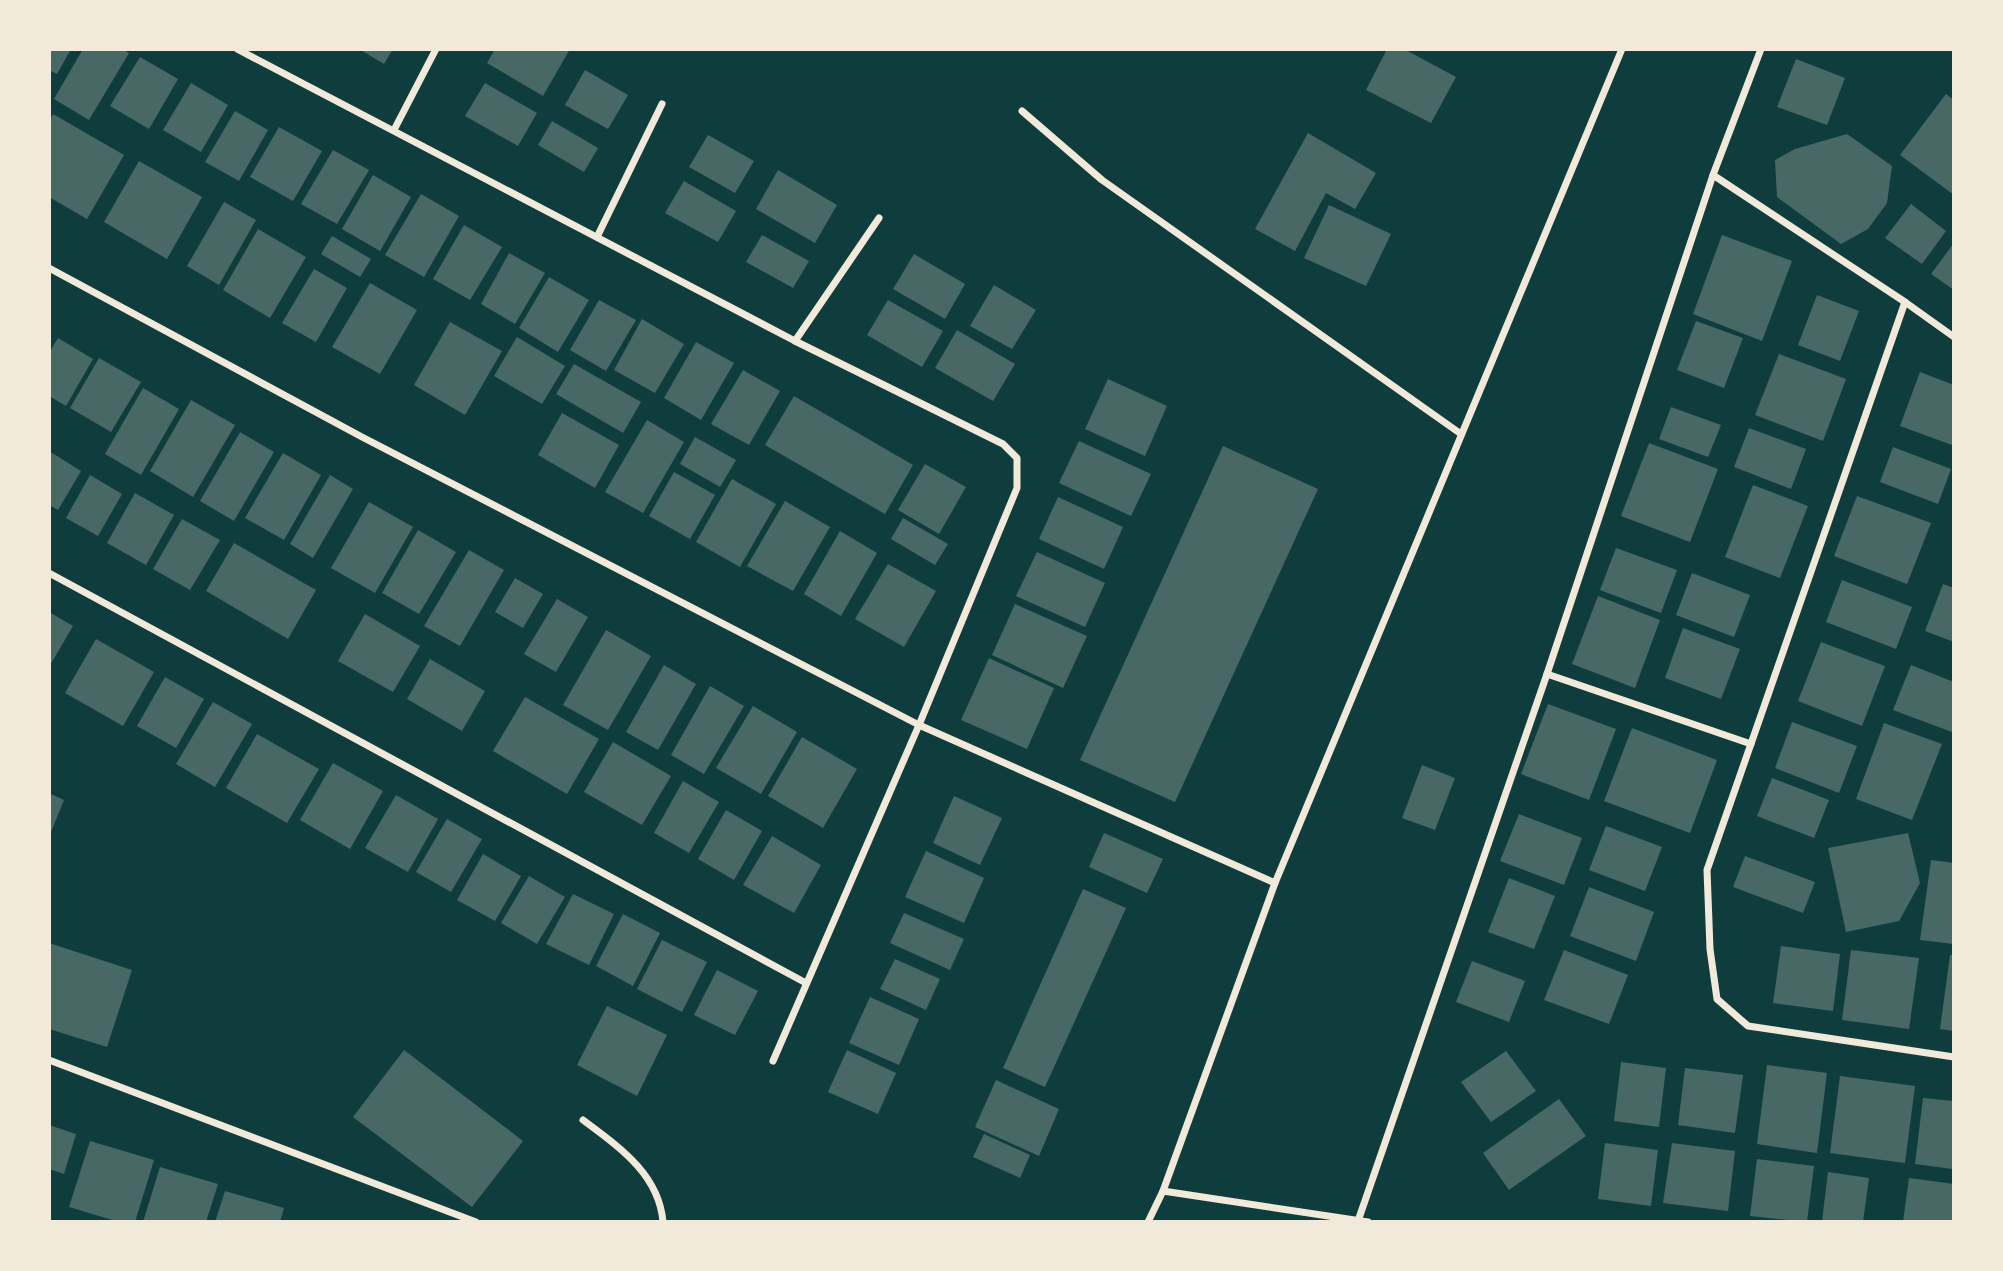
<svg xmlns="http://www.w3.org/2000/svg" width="2003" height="1271" font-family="Lato,sans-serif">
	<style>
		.building { fill: #486865 }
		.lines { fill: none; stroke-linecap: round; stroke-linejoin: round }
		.minor { stroke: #f1e9da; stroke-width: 7 }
	</style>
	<rect width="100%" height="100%" fill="#0f3d3e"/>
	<!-- building -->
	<g class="building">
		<path d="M49,49h22l-14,25 -8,-4z"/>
		<path d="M83,49h39l7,4 -40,67 -35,-21z"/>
		<path d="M359,49h34l-9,15z"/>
		<path d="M495,49h75l-27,47 -56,-33z"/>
		<path d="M1387,49h17l52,28 -25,46 -65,-33z"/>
		<path d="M140,57l38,22 -29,50 -39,-23z"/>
		<path d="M1796,59l49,19 -18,47 -50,-18z"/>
		<path d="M585,70l43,25 -20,34 -43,-24z"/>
		<path d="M191,83l37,22 -27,47 -38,-22z"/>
		<path d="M485,83l52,30 -19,33 -53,-30z"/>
		<path d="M1946,94l8,6v95l-54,-40z"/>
		<path d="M235,111l33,19 -29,51 -34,-19z"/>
		<path d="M53,114l71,41 -37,64 -38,-22v-75z"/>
		<path d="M552,121l46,27 -14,24 -46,-27z"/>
		<path d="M279,127l43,24 -29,50 -43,-24z"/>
		<path d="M1308,133l68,40 -21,36 -29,-16 -31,58 -40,-22z"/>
		<path d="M1847,134l45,32 -5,37 -19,26 -27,15 -64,-47 -2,-37 20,-11z"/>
		<path d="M708,135l46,26 -19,32 -46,-26z"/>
		<path d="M333,150l36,20 -32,54 -36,-20z"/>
		<path d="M139,161l63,36 -35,62 -63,-37z"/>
		<path d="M778,170l59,35 -22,38 -59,-34z"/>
		<path d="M373,175l38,22 -31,54 -38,-22z"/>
		<path d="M684,181l52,30 -18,31 -53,-29z"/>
		<path d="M421,194l38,22 -35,61 -39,-22z"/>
		<path d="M224,202l32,18 -37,65 -32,-19z"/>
		<path d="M1911,204l35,27 -24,33 -37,-26z"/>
		<path d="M1329,205l62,29 -25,52 -62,-28z"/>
		<path d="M464,225l38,22 -32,53 -37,-21z"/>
		<path d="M258,229l48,28 -36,61 -47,-28z"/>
		<path d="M762,235l47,26 -16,27 -47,-26z"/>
		<path d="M1722,235l70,26 -30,80 -69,-27z"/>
		<path d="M332,236l39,23 -11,18 -39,-23z"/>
		<path d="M1954,243v47l-23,-16z"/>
		<path d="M509,253l36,20 -30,51 -34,-20z"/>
		<path d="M914,254l51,30 -20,35 -52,-30z"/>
		<path d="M314,269l33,19 -31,54 -34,-19z"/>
		<path d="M549,277l40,23 -31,52 -39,-24z"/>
		<path d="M370,283l47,27 -37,64 -48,-27z"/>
		<path d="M994,285l42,25 -24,39 -42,-23z"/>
		<path d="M1817,295l42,16 -19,50 -42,-16z"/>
		<path d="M599,300l37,20 -30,51 -36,-21z"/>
		<path d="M888,300l55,31 -21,36 -55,-32z"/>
		<path d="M642,319l42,25 -29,49 -41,-23z"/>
		<path d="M1696,321l47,17 -19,50 -47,-18z"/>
		<path d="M450,322l52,29 -37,64 -51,-30z"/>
		<path d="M957,330l58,34 -22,37 -58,-33z"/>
		<path d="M517,337l48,29 -23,38 -48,-28z"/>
		<path d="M58,338l35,21 -27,47 -17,-10v-43z"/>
		<path d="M696,342l38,21 -33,57 -37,-22z"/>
		<path d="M1779,354l67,25 -23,62 -68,-26z"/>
		<path d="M99,358l42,24 -30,50 -41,-24z"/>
		<path d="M574,364l67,38 -18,31 -67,-39z"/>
		<path d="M743,370l37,21 -31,54 -38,-21z"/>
		<path d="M1920,372l34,13v55l-2,5 -52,-19z"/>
		<path d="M1108,379l59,27 -22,50 -60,-27z"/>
		<path d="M143,388l36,21 -38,66 -36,-21z"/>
		<path d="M794,396l119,69 -28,49 -120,-69z"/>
		<path d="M191,400l44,25 -42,72 -43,-26z"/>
		<path d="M1671,407l50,18 -13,32 -49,-18z"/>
		<path d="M562,413l57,32 -24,43 -57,-33z"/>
		<path d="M647,420l37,22 -41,71 -38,-21z"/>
		<path d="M1749,428l57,21 -15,40 -57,-22z"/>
		<path d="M240,432l34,20 -40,69 -34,-20z"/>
		<path d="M695,437l41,23 -16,27 -40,-23z"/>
		<path d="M1079,441l72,33 -20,42 -72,-33z"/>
		<path d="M1649,443l69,26 -28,73 -69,-26z"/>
		<path d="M1223,446l95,43 -143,313 -95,-42z"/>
		<path d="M1893,447l58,22 -13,35 -58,-22z"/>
		<path d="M49,451l32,20 -23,39 -9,-5z"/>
		<path d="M283,453l38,22 -37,65 -39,-22z"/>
		<path d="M925,464l41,23 -27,47 -41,-24z"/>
		<path d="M674,472l41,23 -25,44 -41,-23z"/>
		<path d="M90,475l32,19 -24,42 -32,-18z"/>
		<path d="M330,475l23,14 -40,69 -23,-14z"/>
		<path d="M732,479l44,25 -36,63 -44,-25z"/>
		<path d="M1753,485l55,21 -28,72 -55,-21z"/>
		<path d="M135,493l39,22 -28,50 -39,-22z"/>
		<path d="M1857,496l74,27 -24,61 -73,-28z"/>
		<path d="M1058,497l65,30 -19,42 -65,-30z"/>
		<path d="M785,501l45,26 -37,64 -46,-25z"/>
		<path d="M369,502l44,25 -38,66 -44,-25z"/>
		<path d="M903,518l45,26 -13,21 -44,-26z"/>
		<path d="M182,519l38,21 -30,50 -37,-21z"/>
		<path d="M418,530l38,22 -37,62 -37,-21z"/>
		<path d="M840,531l37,22 -36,63 -37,-22z"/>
		<path d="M234,543l82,47 -28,49 -82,-48z"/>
		<path d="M1616,548l61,22 -16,43 -61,-23z"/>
		<path d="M469,550l35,20 -44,76 -36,-20z"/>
		<path d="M1037,552l68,31 -20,44 -69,-31z"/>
		<path d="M888,564l48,27 -32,56 -49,-28z"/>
		<path d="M1692,573l58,22 -16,42 -58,-22z"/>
		<path d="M515,578l28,16 -20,34 -28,-16z"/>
		<path d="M1842,580l70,27 -16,42 -70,-27z"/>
		<path d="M1943,584l11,4v54l-29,-11z"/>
		<path d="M1598,596l62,24 -25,68 -63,-24z"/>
		<path d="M557,599l31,18 -32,55 -32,-18z"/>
		<path d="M1015,604l72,32 -24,52 -71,-33z"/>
		<path d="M49,612l24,14 -24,41z"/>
		<path d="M365,614l55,32 -27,46 -55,-31z"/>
		<path d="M1683,628l57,21 -19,50 -56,-21z"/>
		<path d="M606,630l45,26 -43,74 -45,-25z"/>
		<path d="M96,639l58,33 -31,54 -58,-33z"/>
		<path d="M1821,642l64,24 -23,60 -64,-25z"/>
		<path d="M989,658l65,30 -27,61 -66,-29z"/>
		<path d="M430,659l55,32 -23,40 -55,-32z"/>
		<path d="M664,665l32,19 -38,66 -32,-18z"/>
		<path d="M1911,665l43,17v44l-2,6 -59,-22z"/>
		<path d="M165,677l39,22 -28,49 -39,-22z"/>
		<path d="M710,686l34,20 -40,68 -33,-19z"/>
		<path d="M525,697l74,42 -32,55 -74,-43z"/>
		<path d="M213,702l39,22 -37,63 -39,-23z"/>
		<path d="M1548,704l68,25 -27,71 -68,-26z"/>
		<path d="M753,706l44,26 -36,62 -45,-26z"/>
		<path d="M1792,722l65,24 -18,47 -64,-25z"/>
		<path d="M1884,723l58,21 -30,76 -56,-21z"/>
		<path d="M1632,728l85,32 -27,73 -86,-32z"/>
		<path d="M257,734l62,35 -32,54 -61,-35z"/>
		<path d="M802,737l55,32 -34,59 -55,-32z"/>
		<path d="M613,742l58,34 -29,49 -58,-33z"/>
		<path d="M333,763l50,28 -33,58 -50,-29z"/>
		<path d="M1422,765l33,13 -20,52 -33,-12z"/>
		<path d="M1772,778l57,22 -15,38 -57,-22z"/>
		<path d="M683,781l36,21 -30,51 -35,-20z"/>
		<path d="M49,793l15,7 -15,37z"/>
		<path d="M396,795l42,24 -30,53 -43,-24z"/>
		<path d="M954,796l48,22 -22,47 -47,-22z"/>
		<path d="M726,810l36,21 -28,49 -36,-21z"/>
		<path d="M1519,814l63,24 -18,47 -64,-24z"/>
		<path d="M447,819l35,20 -31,53 -35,-20z"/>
		<path d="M1606,826l56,21 -17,44 -56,-21z"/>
		<path d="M1104,833l59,26 -16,34 -58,-26z"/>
		<path d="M1908,833l12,50 -21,38 -53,11 -18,-84z"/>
		<path d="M772,836l49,29 -27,48 -51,-28z"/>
		<path d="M926,851l58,27 -20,45 -59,-26z"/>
		<path d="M483,854l38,22 -26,45 -38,-21z"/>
		<path d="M1745,856l70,26 -12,31 -70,-26z"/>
		<path d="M1931,860l23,3v81l-34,-4z"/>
		<path d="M529,876l36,21 -28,47 -36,-21z"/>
		<path d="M1509,878l46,18 -21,53 -46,-17z"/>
		<path d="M1589,887l65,25 -18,49 -66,-25z"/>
		<path d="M1083,889l43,19 -81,179 -42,-19z"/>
		<path d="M573,894l41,20 -25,51 -43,-21z"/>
		<path d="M904,913l60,26 -14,31 -60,-27z"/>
		<path d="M623,914l37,19 -27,53 -37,-20z"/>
		<path d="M662,940l45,22 -25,50 -45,-23z"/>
		<path d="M49,943l83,27 -25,77 -58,-18z"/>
		<path d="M1781,946l59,8 -7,57 -60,-8z"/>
		<path d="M1564,950l64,25 -19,49 -65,-24z"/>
		<path d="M1851,950l68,8 -10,71 -67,-9z"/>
		<path d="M1950,955h4v76l-14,-2z"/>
		<path d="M895,959l45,20 -14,31 -46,-21z"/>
		<path d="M1472,961l53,20 -16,41 -53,-20z"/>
		<path d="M717,970l41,21 -23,44 -41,-20z"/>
		<path d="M870,997l49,22 -20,46 -50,-22z"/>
		<path d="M607,1006l60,29 -30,61 -60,-31z"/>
		<path d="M404,1050l119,91 -51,66 -119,-90z"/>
		<path d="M847,1050l49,23 -18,41 -50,-22z"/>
		<path d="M1506,1051l30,40 -45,31 -30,-40z"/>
		<path d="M1621,1062l45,6 -7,59 -45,-6z"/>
		<path d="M1767,1065l60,8 -10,80 -60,-9z"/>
		<path d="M1685,1068l58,7 -8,58 -57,-8z"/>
		<path d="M1840,1076l75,10 -10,77 -75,-10z"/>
		<path d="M996,1080l63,29 -20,47 -64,-29z"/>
		<path d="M1923,1098l31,3 -2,68 -37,-5z"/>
		<path d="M1559,1099l27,37 -77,54 -26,-37z"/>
		<path d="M49,1125l27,9 -12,40 -15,-5z"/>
		<path d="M984,1134l46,21 -10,23 -47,-21z"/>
		<path d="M90,1141l64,19 -19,62h-16l-50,-15z"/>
		<path d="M1605,1143l53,7 -7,56 -53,-7z"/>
		<path d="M1672,1143l63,8 -7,60 -65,-8z"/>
		<path d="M1757,1159l57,7 -7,56 -57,-6z"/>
		<path d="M160,1167l58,17 -12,38h-63z"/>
		<path d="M1828,1172l41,6 -6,44 -41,-1z"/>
		<path d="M1909,1178l45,6 -1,38h-50z"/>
		<path d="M225,1191l59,17 -4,14h-65z"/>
	</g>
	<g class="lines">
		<!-- minor -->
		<g class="minor">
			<path d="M237,49l558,292 208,103 14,14v30l-98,237 -146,336"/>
			<path d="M1761,49l-48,126 192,127 49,35"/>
			<path d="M1022,111l80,69 359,254"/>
			<path d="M394,130l42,-81"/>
			<path d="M597,237l65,-133"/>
			<path d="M49,268l313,169 557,288 356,158"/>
			<path d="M1905,302l-198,568 3,79 7,50 31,27 206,31"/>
			<path d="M795,341l84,-123"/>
			<path d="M49,573l757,410"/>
			<path d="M1547,674l204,70"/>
			<path d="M49,1060l427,162"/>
			<path d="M583,1120c36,27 76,54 80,102"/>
			<path d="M1163,1191l205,31"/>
			<path d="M1358,1221l189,-547 166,-499"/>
			<path d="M1148,1222l15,-31 112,-308 347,-834"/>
		</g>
	</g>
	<!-- border -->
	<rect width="2003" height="1271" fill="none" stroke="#f1e9da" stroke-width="102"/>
</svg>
